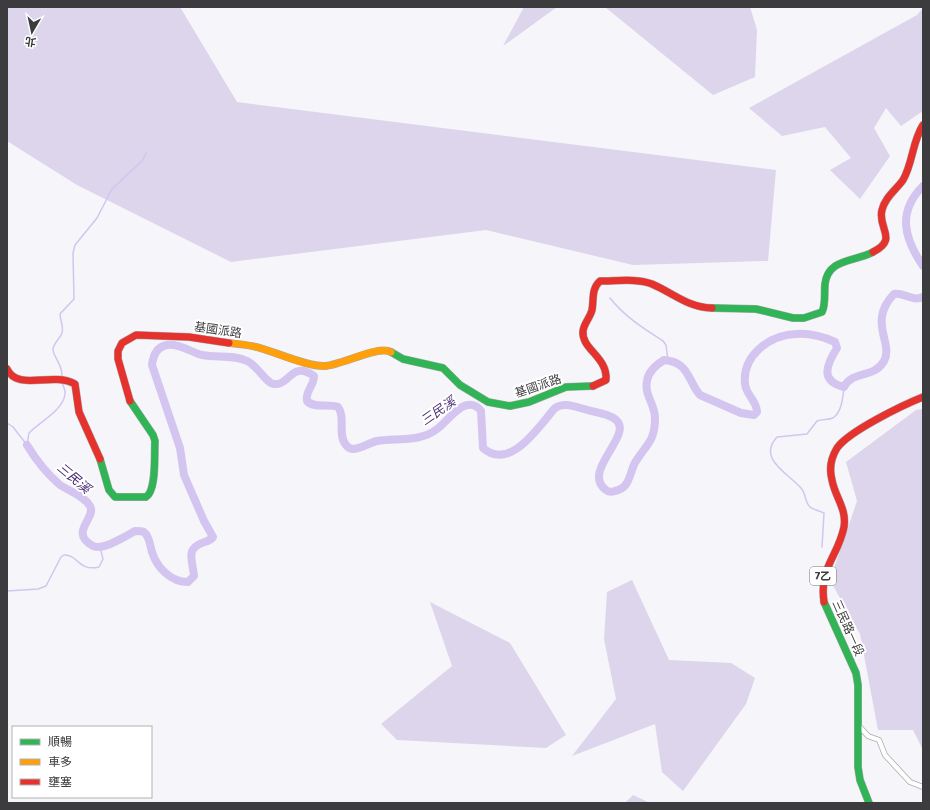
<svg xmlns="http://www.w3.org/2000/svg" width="930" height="810" font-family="'Fira Sans','Noto Sans TC',sans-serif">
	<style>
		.green { fill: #dcd5ec }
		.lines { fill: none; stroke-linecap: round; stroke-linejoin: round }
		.stream { stroke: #d3c5f0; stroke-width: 1.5 }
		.river { stroke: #d3c5f0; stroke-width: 8 }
		.street-casing { stroke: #acabae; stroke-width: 6 }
		.fast-casing { stroke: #acabae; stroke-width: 8 }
		.slow-casing { stroke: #acabae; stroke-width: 8 }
		.jam-casing { stroke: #acabae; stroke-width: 8 }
		.street { stroke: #fefefe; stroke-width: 4.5 }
		.fast { stroke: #30b455; stroke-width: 7 }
		.slow { stroke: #ff9f0a; stroke-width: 7 }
		.jam { stroke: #e5322d; stroke-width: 7 }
		.labels { text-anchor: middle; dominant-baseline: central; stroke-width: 4; stroke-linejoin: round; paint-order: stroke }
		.shield { fill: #fff; stroke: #767679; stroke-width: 1 }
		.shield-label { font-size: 11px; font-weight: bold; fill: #3c3c3f }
		.street-label { font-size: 12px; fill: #3c3c3f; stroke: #fff }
		.water-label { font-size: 13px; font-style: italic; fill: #4b3075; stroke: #fff }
	</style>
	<rect width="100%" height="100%" fill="#f6f5f9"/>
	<!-- green -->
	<g class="green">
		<path d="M7,7h173l57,95 539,68 -8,91 -135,4 -147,-35 -255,32 -154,-77 -70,-44z"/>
		<path d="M524,7h33l-54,39z"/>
		<path d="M605,7h145l7,23 -2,47 -42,18z"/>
		<path d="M923,8v103l-22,15 -15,-18 -12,20 16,28 -30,43 -30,-29 21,-12 -26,-31 -43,9 -33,-28 168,-93z"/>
		<path d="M923,409v341l-10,-20h-35l-18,-96 -30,-54 27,-79 -11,-39 70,-52z"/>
		<path d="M632,580l37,80 62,3 24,15 -9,26 -63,87 -21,-19 -7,-48 -83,32 44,-57 -12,-60 3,-47z"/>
		<path d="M430,602l80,41 56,92 -20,13 -149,-8 -16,-16 71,-58z"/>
		<path d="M633,795l17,8h-25z"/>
	</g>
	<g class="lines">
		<!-- stream -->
		<g class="stream">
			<path d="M610,298c15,19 33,30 53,43l3,4 2,16"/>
			<path d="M62,376c0,-13 -8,-18 -9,-26 0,-7 7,-11 9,-17 2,-6 -2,-13 -2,-19l14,-15 -1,-46 2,-8 22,-27 15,-29 31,-29 3,-7"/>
			<path d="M7,423l6,4 14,18"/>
			<path d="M27,445l2,-12c10,-11 34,-22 36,-39 1,-4 -2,-7 -3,-12"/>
			<path d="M822,547l2,-34c-4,-2 -10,-3 -14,-6 -5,-4 -4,-14 -9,-19 -13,-15 -44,-29 -24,-51l30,-3 10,-13c5,-2 11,-1 16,-3 9,-6 10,-22 11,-31"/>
			<path d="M7,591l31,-2 8,-3 15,-29 3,-2c14,-1 14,17 35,12l4,-8 -3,-12"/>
		</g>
		<!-- river -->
		<g class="river">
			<path d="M923,186c-26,26 -19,52 0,80"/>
			<path d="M27,445c9,15 19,28 33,40 9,6 24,11 30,21 7,12 -22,26 3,40 9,5 33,-10 42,-15 3,0 7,0 9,1 6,5 6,14 8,20 5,16 19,30 36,30l6,-6c-1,-14 -9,-27 8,-33 5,-2 8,-2 11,-6l-9,-16 -20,-46 -4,-27 -28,-83c1,-9 4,-18 15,-20 11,-2 24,7 35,10 15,3 31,-1 45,6 10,4 19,22 27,23 16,2 17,-24 40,-8 0,10 -9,15 -7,25 7,8 21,2 31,6 8,10 -1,28 8,38 2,3 5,4 8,4 8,-1 15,-6 23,-8 20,-3 44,1 60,-12 9,-6 20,-23 31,-24 6,-1 10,2 13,6l2,37c27,24 56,-22 72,-40 9,-6 18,-2 29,1 9,3 23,4 31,10 21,15 -35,52 -9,71 2,2 6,2 9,1 16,-3 14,-19 21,-30 11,-17 19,-20 19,-43 0,-14 -11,-23 -8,-37 1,-9 9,-16 17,-21 26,2 24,22 36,35l41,18 13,2 3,-3c0,-11 -11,-17 -12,-28 -3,-29 25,-49 51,-50 13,-1 28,3 39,8l2,6c-10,16 -18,33 7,39 9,-17 30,-8 40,-26 10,-18 -17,-39 10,-67 10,-2 18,8 29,3"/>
		</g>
		<defs>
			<path id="street" d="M858,725l10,11 11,4 6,15 25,27 13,5"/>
			<g id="fast">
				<path d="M712,308l44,1 37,9h11l18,-6c4,-8 2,-19 3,-28 3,-26 30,-22 48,-32"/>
				<path d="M391,352l12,7 40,9 17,17 28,17 22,4 19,-4 37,-15 27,-1"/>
				<path d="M100,459l9,31 6,7h31c11,-7 8,-43 9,-56l-2,-6 -23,-34"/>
				<path d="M824,602l32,71 2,12v82l2,13 9,23"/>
			</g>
			<path id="slow" d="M229,343c10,1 21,2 31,5 18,5 48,19 65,18 17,-1 53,-21 66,-14"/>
			<g id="jam">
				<path d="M873,252c26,-13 4,-24 9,-42 3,-13 14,-20 21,-30 10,-17 9,-38 20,-55"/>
				<path d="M7,369c11,23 44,2 68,15l4,28 21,47"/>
				<path d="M593,386l13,-6c2,-23 -25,-31 -23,-49 1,-8 7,-13 9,-21 2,-10 -1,-21 8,-29 16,0 37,-3 52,3 21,9 37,24 60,24"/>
				<path d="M130,401l-12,-42v-8l4,-8 14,-8 53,2 40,6"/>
				<path d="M824,602c-5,-35 14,-45 20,-75 3,-18 -9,-30 -12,-47 -3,-11 -1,-22 5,-32 12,-17 66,-43 86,-51"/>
			</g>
		</defs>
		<!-- street casing -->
		<use href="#street" class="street-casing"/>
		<!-- fast casing -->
		<use href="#fast" class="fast-casing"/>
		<!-- slow casing -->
		<use href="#slow" class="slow-casing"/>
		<!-- jam casing -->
		<use href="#jam" class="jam-casing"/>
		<!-- street -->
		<use href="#street" class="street"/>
		<!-- fast -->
		<use href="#fast" class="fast"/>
		<!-- slow -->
		<use href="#slow" class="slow"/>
		<!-- jam -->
		<use href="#jam" class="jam"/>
	</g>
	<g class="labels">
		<!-- shield labels -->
		<rect class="shield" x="810" y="567" width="26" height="18" rx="3"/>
		<g class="shield-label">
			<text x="823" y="576">7乙</text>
		</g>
		<!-- street labels -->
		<g class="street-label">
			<text transform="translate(218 330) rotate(8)">基國派路</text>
			<text transform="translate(538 386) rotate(-19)">基國派路</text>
			<text transform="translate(848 628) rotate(66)">三民路一段</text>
		</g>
		<!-- water labels -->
		<g class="water-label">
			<text transform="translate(438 411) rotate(-35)">三民溪</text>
			<text transform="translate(74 478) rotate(40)">三民溪</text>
		</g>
	</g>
	<!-- border -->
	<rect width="930" height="810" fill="none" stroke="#3c3c3f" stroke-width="16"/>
	<!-- legend -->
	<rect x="12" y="726" width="140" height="72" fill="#ffffff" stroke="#b1b1b2"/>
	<rect x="20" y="739" width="20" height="6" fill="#30b455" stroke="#b1b1b2"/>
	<text x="48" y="746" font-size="12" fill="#3c3c3f">順暢</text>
	<rect x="20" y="759" width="20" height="6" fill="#ff9f0a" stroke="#b1b1b2"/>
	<text x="48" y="766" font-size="12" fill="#3c3c3f">車多</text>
	<rect x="20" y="779" width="20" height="6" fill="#e5322d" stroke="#b1b1b2"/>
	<text x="48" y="786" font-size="12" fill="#3c3c3f">壅塞</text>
	<!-- north arrow -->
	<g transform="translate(32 32) rotate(189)" stroke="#ffffff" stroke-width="3" paint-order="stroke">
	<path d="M0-3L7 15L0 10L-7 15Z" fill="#3c3c3f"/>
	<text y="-6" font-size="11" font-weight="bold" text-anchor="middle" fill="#3c3c3f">北</text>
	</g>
</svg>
